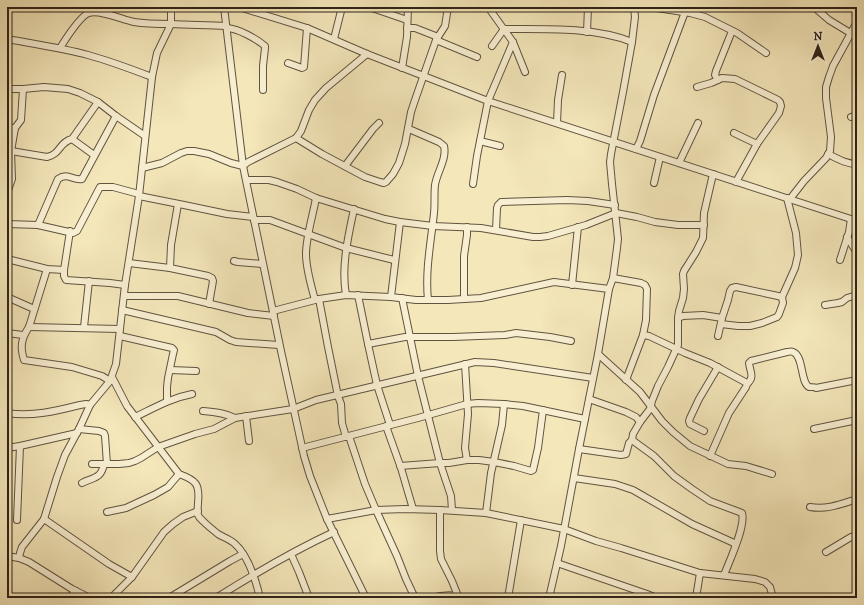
<svg xmlns="http://www.w3.org/2000/svg" width="864" height="605" font-family="'IM FELL DW Pica',serif">
	<style>
		.lines { fill: none; stroke-linecap: round; stroke-linejoin: round }
		.minor-casing { stroke: #605440; stroke-width: 8 }
		.minor { stroke: #f8efd2; stroke-width: 6 }
	</style>
	<rect width="100%" height="100%" fill="#f4e7ba"/>
	<filter id="stains"><feTurbulence type="fractalNoise" baseFrequency=".005" numOctaves="4"/><feColorMatrix values="0 0 0 0 .2 0 0 0 0 .09 0 0 0 0 .02 0 0 0 .5 -.17"/></filter>
	<radialGradient id="worn" r=".72"><stop offset=".6" stop-color="#630" stop-opacity="0"/><stop offset="1" stop-color="#630" stop-opacity=".3"/></radialGradient>
	<g class="lines">
		<defs>
			<g id="minor">
				<path d="M224,7l19,159 38,185 23,105 6,20 17,43 39,79"/>
				<path d="M239,7l68,21 60,26 121,47 369,120"/>
				<path d="M369,7l38,13"/>
				<path d="M488,7l25,35 12,30"/>
				<path d="M650,7l40,6 15,4 32,16 29,20"/>
				<path d="M814,7l15,13 28,17"/>
				<path d="M227,28c12,1 28,10 38,18v2l-2,18v24"/>
				<path d="M407,28h8l23,9"/>
				<path d="M587,32l1,-25"/>
				<path d="M7,39c27,5 55,9 81,16 22,6 43,14 64,22"/>
				<path d="M334,39l8,-32"/>
				<path d="M436,40l41,17"/>
				<path d="M492,46l12,-17c39,0 91,-2 128,13"/>
				<path d="M60,48c5,-8 20,-32 29,-35 10,-4 34,7 45,9 12,2 24,2 37,2 18,1 37,1 55,2"/>
				<path d="M288,63l14,5 2,-1 3,-39"/>
				<path d="M402,68l5,-31 1,-30"/>
				<path d="M718,80l-3,-5 1,-4 16,-40"/>
				<path d="M697,87l14,-4 11,-5 13,1 43,21 2,2 1,4 -2,7 -22,31 -21,38"/>
				<path d="M7,89h16l21,-2 24,2 12,4 18,9 18,14 29,20"/>
				<path d="M851,117l6,-2"/>
				<path d="M557,123l1,-23 4,-25"/>
				<path d="M7,128h8"/>
				<path d="M409,129l30,13 5,4c3,13 -7,26 -9,39 -1,9 0,19 -1,28 -3,29 -9,57 -6,87"/>
				<path d="M734,133l23,11"/>
				<path d="M296,138l26,16 43,23 15,5 4,1 2,-1 7,-8 6,-11 6,-19 6,-32 4,-12 21,-60 9,-14 3,-19"/>
				<path d="M72,139l22,16"/>
				<path d="M480,141l20,5"/>
				<path d="M636,149l4,-8 14,-46 31,-83"/>
				<path d="M11,151l36,6c14,-3 12,-15 25,-18l26,-37"/>
				<path d="M828,154c10,5 18,10 29,10"/>
				<path d="M679,163l19,-40"/>
				<path d="M345,166l28,-37 6,-6"/>
				<path d="M142,168l20,-5 19,-10 6,-2h7l15,3 22,9 12,3 5,-4 48,-24 5,-7 8,-21 6,-10 11,-12 41,-34"/>
				<path d="M247,180h22l8,2 20,7 19,9 69,21 15,3 33,4 48,2 52,9h7l8,-1 38,-11 30,-12 21,4 18,5 23,3h26"/>
				<path d="M654,183l6,-26"/>
				<path d="M473,184l4,-28 11,-55 25,-59"/>
				<path d="M7,193l5,-14 -1,-28 4,-23 6,-8 2,-31"/>
				<path d="M139,196l45,9 43,9 26,3"/>
				<path d="M790,199l14,-18 22,-23 4,-7 1,-14 -5,-39v-11l3,-10 4,-11 24,-44"/>
				<path d="M254,220h16l76,28 48,12"/>
				<path d="M7,224l31,1 35,8 4,-2 23,-44h13l26,7"/>
				<path d="M38,225l20,-46c10,-7 15,2 24,0l34,-63"/>
				<path d="M496,230l1,-22 1,-3 3,-3 66,-2 21,1 27,4"/>
				<path d="M70,231l-6,39v6l2,4 44,3 15,2"/>
				<path d="M847,237l10,16"/>
				<path d="M7,259l40,10 17,1"/>
				<path d="M840,260l9,-28 2,-13"/>
				<path d="M234,261l4,1 24,2"/>
				<path d="M129,263l41,5 38,8 4,2 1,3 -4,23"/>
				<path d="M170,268l1,-23 7,-41"/>
				<path d="M47,269l-18,58c-8,12 -9,20 -5,33l48,7 30,9 8,5"/>
				<path d="M613,278l28,5 4,2 2,4 -1,31 -3,15 -17,45"/>
				<path d="M572,285l6,-58"/>
				<path d="M346,295c-5,-28 2,-58 8,-86"/>
				<path d="M358,295l10,49 9,41 13,40"/>
				<path d="M124,296h54l70,17 26,3"/>
				<path d="M7,297l27,12"/>
				<path d="M391,297l9,-75"/>
				<path d="M402,298l16,78 22,87 11,33 1,14"/>
				<path d="M319,299l9,48 10,49 3,8 1,19 4,14"/>
				<path d="M464,299v-43l3,-21v-8"/>
				<path d="M315,300c-4,-15 -9,-31 -9,-46 0,-17 7,-39 10,-56"/>
				<path d="M825,305l13,-2 4,-1 5,-4 10,-3"/>
				<path d="M122,310l94,22 14,8 6,2 43,3"/>
				<path d="M273,311l46,-12 27,-4 45,2 25,3h32l33,-2 73,-16 55,7"/>
				<path d="M678,318l5,-2 20,-1 19,3"/>
				<path d="M721,324l17,2h12l12,-3 15,-6 2,-3 4,-11 -1,-6 13,-29 3,-13 -2,-22 -9,-35"/>
				<path d="M29,327l91,2"/>
				<path d="M84,327l5,-46"/>
				<path d="M7,333l16,2"/>
				<path d="M643,335l6,1 36,17 25,10 35,19 2,2"/>
				<path d="M120,336l52,12 2,2 -1,4 -5,24 -1,9v14"/>
				<path d="M718,336l4,-18 6,-18 2,-9 2,-3 4,-1 42,9 4,1"/>
				<path d="M368,344l37,-7h48l52,-2 11,-2 34,4 21,4"/>
				<path d="M598,354l42,38 22,29 11,11 17,14 38,18 18,2 26,8"/>
				<path d="M465,364l3,50 -3,34 2,12"/>
				<path d="M170,370l26,1"/>
				<path d="M112,377l15,29 52,68c17,6 21,10 19,29 0,3 -1,8 0,12 1,3 4,5 6,7 4,4 9,8 14,12 5,3 11,5 16,9 14,12 22,38 26,55"/>
				<path d="M589,399l37,13 10,5 4,5"/>
				<path d="M203,411c12,1 22,2 32,7"/>
				<path d="M7,413c25,4 49,-2 73,-8l6,-1 4,1"/>
				<path d="M246,416l3,25"/>
				<path d="M135,417c19,-9 36,-19 57,-23"/>
				<path d="M386,426l15,42 12,41"/>
				<path d="M79,429l20,2 5,2 1,3 2,28"/>
				<path d="M814,429l43,-9"/>
				<path d="M704,431l-14,-7 -1,-3 1,-3 9,-19 19,-32"/>
				<path d="M349,436l16,48 11,26 21,46 9,23 9,19"/>
				<path d="M632,440l22,16 20,20 18,13 18,12 32,12c4,13 -13,49 -18,62"/>
				<path d="M7,448l13,-2 57,-13"/>
				<path d="M302,448l116,-30 49,-14 11,-1 26,1 19,2 62,13"/>
				<path d="M579,449l42,6 5,-1 3,-11 3,-3 1,-6 7,-12 10,-13 2,-8 6,-15 10,-19 10,-22v-27l1,-7 4,-13 1,-9 -1,-15 1,-3 12,-19 7,-14 1,-25 9,-39"/>
				<path d="M710,456l19,-43 17,-26 1,-3c8,-7 3,-12 2,-21l2,-2 36,-9c1,0 4,-1 6,0 11,4 7,30 16,35 1,0 6,0 7,1l41,-8"/>
				<path d="M92,464h27l10,-1 6,-2 6,-3 17,-11 37,-13 19,-5 21,-11 58,-9 23,-9 159,-38 19,1 99,15"/>
				<path d="M400,466l40,-3h9l18,-3h12l15,2 20,4 17,5 2,-1 5,-22 5,-38"/>
				<path d="M574,478l41,6 18,6 59,34 42,19 1,2"/>
				<path d="M82,483c12,-6 19,-4 22,-19"/>
				<path d="M810,507c17,3 31,-3 47,-8"/>
				<path d="M440,510v41l1,8 11,22 6,15"/>
				<path d="M107,512l19,-4 28,-13 14,-8 11,-13"/>
				<path d="M486,513l5,-40 11,-48 2,-21"/>
				<path d="M44,519l65,45 23,13"/>
				<path d="M327,519l49,-9 29,-1 35,1 46,3 78,16 32,12 25,7 79,25 55,6 10,3 5,5 3,11"/>
				<path d="M17,520l3,-74"/>
				<path d="M826,552l25,-15 6,-2"/>
				<path d="M291,554l8,18 10,26"/>
				<path d="M7,556l12,2 10,4 43,27 18,9"/>
				<path d="M19,558l1,-5 2,-6 22,-28 13,-42 8,-22 14,-26 11,-24 20,-24 6,-17 9,-79 14,-89 13,-119 5,-24 14,-29v-17"/>
				<path d="M557,563l90,31 5,2 3,2"/>
				<path d="M69,598l7,-7"/>
				<path d="M111,598l21,-21 32,-45 9,-8 10,-7 15,-6"/>
				<path d="M169,598l61,-37 13,-7"/>
				<path d="M216,598c38,-24 77,-47 118,-66"/>
				<path d="M431,598c11,-3 23,-4 33,0"/>
				<path d="M508,598l13,-78"/>
				<path d="M549,598l12,-52 18,-97 19,-95 11,-65 4,-11 4,-30 1,-9 -6,-55 -2,-22 1,-8 12,-62 9,-50 3,-25 -1,-10"/>
				<path d="M696,598l4,-25"/>
			</g>
		</defs>
		<!-- minor casing -->
		<use href="#minor" class="minor-casing"/>
		<!-- minor -->
		<use href="#minor" class="minor"/>
	</g>
	<!-- margin -->
	<rect width="864" height="605" fill="none" stroke="#f4e7ba" stroke-width="24"/>
	<rect x="8" y="8" width="848" height="589" fill="none" stroke="#2e2318" stroke-width="2"/>
	<rect x="12" y="12" width="840" height="581" fill="none" stroke="#2e2318"/>
	<!-- north arrow -->
	<g transform="translate(818 46)" stroke="#f8efd2" stroke-width="3" paint-order="stroke">
	<path d="M0-3L7 15L0 10L-7 15Z" fill="#2e2318"/>
	<text y="-6" font-size="11" font-weight="bold" text-anchor="middle" fill="#2e2318">N</text>
	</g>
	<rect width="100%" height="100%" filter="url(#stains)"/>
	<rect width="100%" height="100%" fill="url(#worn)"/>
</svg>
